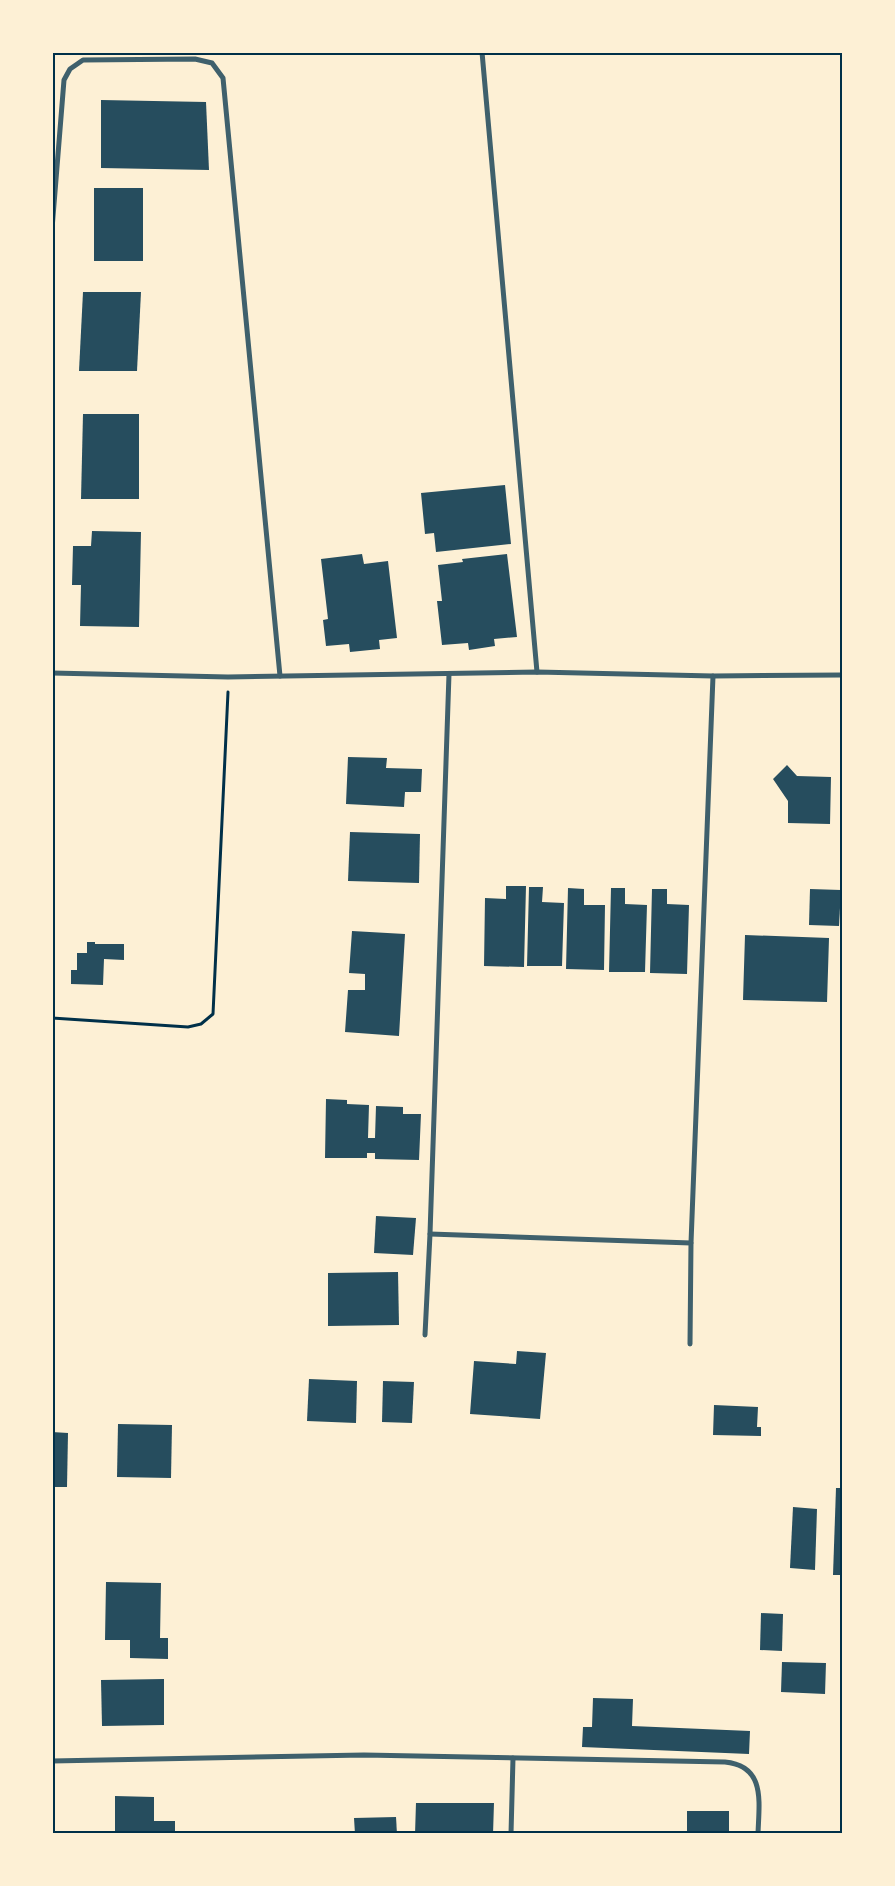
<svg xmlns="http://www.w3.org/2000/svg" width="895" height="1886" font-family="'Roboto Condensed',sans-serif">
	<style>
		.building { fill: #264d5e }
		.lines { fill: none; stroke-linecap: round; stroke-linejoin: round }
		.path { stroke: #003049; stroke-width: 3 }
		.minor { stroke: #3f606c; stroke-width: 5 }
		.neatline { fill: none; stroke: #003049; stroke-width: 2 }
	</style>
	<rect width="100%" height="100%" fill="#fdf0d5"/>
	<!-- building -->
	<g class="building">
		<path d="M101,100l105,2 3,68 -108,-2z"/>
		<rect x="94" y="188" width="49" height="73"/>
		<path d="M83,292h58l-4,79h-58z"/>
		<path d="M83,414h56v85h-58z"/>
		<path d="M505,485l6,59 -75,8 -2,-19 -9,1 -4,-41z"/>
		<path d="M92,531l49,1 -2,95 -59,-1 1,-41h-9l1,-39h18z"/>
		<path d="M362,554l2,10 24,-3 9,77 -18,2 1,9 -30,3 -1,-8 -23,2 -3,-26 5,-1 -7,-60z"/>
		<path d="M507,554l10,83 -23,2 1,7 -26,4 -1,-7 -26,2 -5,-44h5l-4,-36 25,-3 -1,-3z"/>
		<path d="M348,757l39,1 -1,10 36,1 -1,23h-16l-1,15 -58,-3z"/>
		<path d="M787,765l10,11 34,1 -1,47 -42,-1v-22l-15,-22z"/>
		<path d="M350,832l70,2 -1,49 -71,-2z"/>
		<path d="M506,886h20l-2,81 -40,-1 1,-68 21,1z"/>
		<path d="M529,887h14l-1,15 22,1 -2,63h-35z"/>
		<path d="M568,888l16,1v16h21l-1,65 -38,-1z"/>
		<path d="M611,888h14v16l22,1 -2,67h-36z"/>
		<path d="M652,889h15v15l22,1 -2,69 -37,-1z"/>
		<path d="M810,889l31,1 -2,36 -30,-1z"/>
		<path d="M352,931l53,3 -6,102 -54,-4 3,-42h17v-16l-16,-1z"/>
		<path d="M745,935l84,3 -2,64 -84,-2z"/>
		<path d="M87,942h8v2h29v16l-20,-1 -1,26 -32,-1v-14h6v-17h10z"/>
		<path d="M326,1099l21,1v4l22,1 -1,33h7l1,-32 27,1v7h18l-2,46 -44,-1v-6h-8v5h-42z"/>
		<path d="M376,1216l40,2 -3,37 -39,-2z"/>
		<path d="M398,1272l1,53 -71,1v-53z"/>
		<path d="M517,1351l29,2 -6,66 -70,-5 4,-53 42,3z"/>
		<path d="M309,1379l48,2 -1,42 -49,-2z"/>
		<path d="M383,1381l31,1 -2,41 -30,-1z"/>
		<path d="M714,1405l44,2 -1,20h4v9l-48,-1z"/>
		<path d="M118,1424l54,1 -1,53 -54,-1z"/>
		<path d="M52,1432l16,1 -1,54h-15z"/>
		<path d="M836,1488h6v87h-9z"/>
		<path d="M793,1507l24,2 -2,61 -25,-2z"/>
		<path d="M106,1582l55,1 -1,55h8v21l-38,-1v-18h-25z"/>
		<path d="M761,1613l22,1 -1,37 -22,-1z"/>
		<path d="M782,1662l44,1 -1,31 -44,-2z"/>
		<path d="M164,1679v46l-62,1 -1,-46z"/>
		<path d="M593,1698l40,1 -1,27 118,5 -1,23 -167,-7 1,-20h9z"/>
		<path d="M115,1796l39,1v24h21v13h-60z"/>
		<path d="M416,1803h78l-1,31h-78z"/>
		<rect x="687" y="1811" width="42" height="23"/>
		<path d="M396,1817l1,17h-42l-1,-16z"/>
	</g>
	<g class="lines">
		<!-- path -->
		<path class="path" d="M52,1018l136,9 13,-3 12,-10 15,-322"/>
		<!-- minor -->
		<g class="minor">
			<path d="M482,52l55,620"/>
			<path d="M52,229l12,-149 6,-11 13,-9 112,-1 17,4 11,15 57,598"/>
			<path d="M52,673l176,4 309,-5 176,4 129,-1"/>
			<path d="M430,1234l261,9"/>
			<path d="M425,1335l5,-101 19,-560"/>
			<path d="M690,1344l1,-101 22,-567"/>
			<path d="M52,1761l312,-6 361,7c41,4 34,40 33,72"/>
			<path d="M511,1834l2,-76"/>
		</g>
	</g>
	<!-- border -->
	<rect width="895" height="1886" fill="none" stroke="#fdf0d5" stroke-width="108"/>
	<rect x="54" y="54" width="787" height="1778" class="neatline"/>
</svg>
